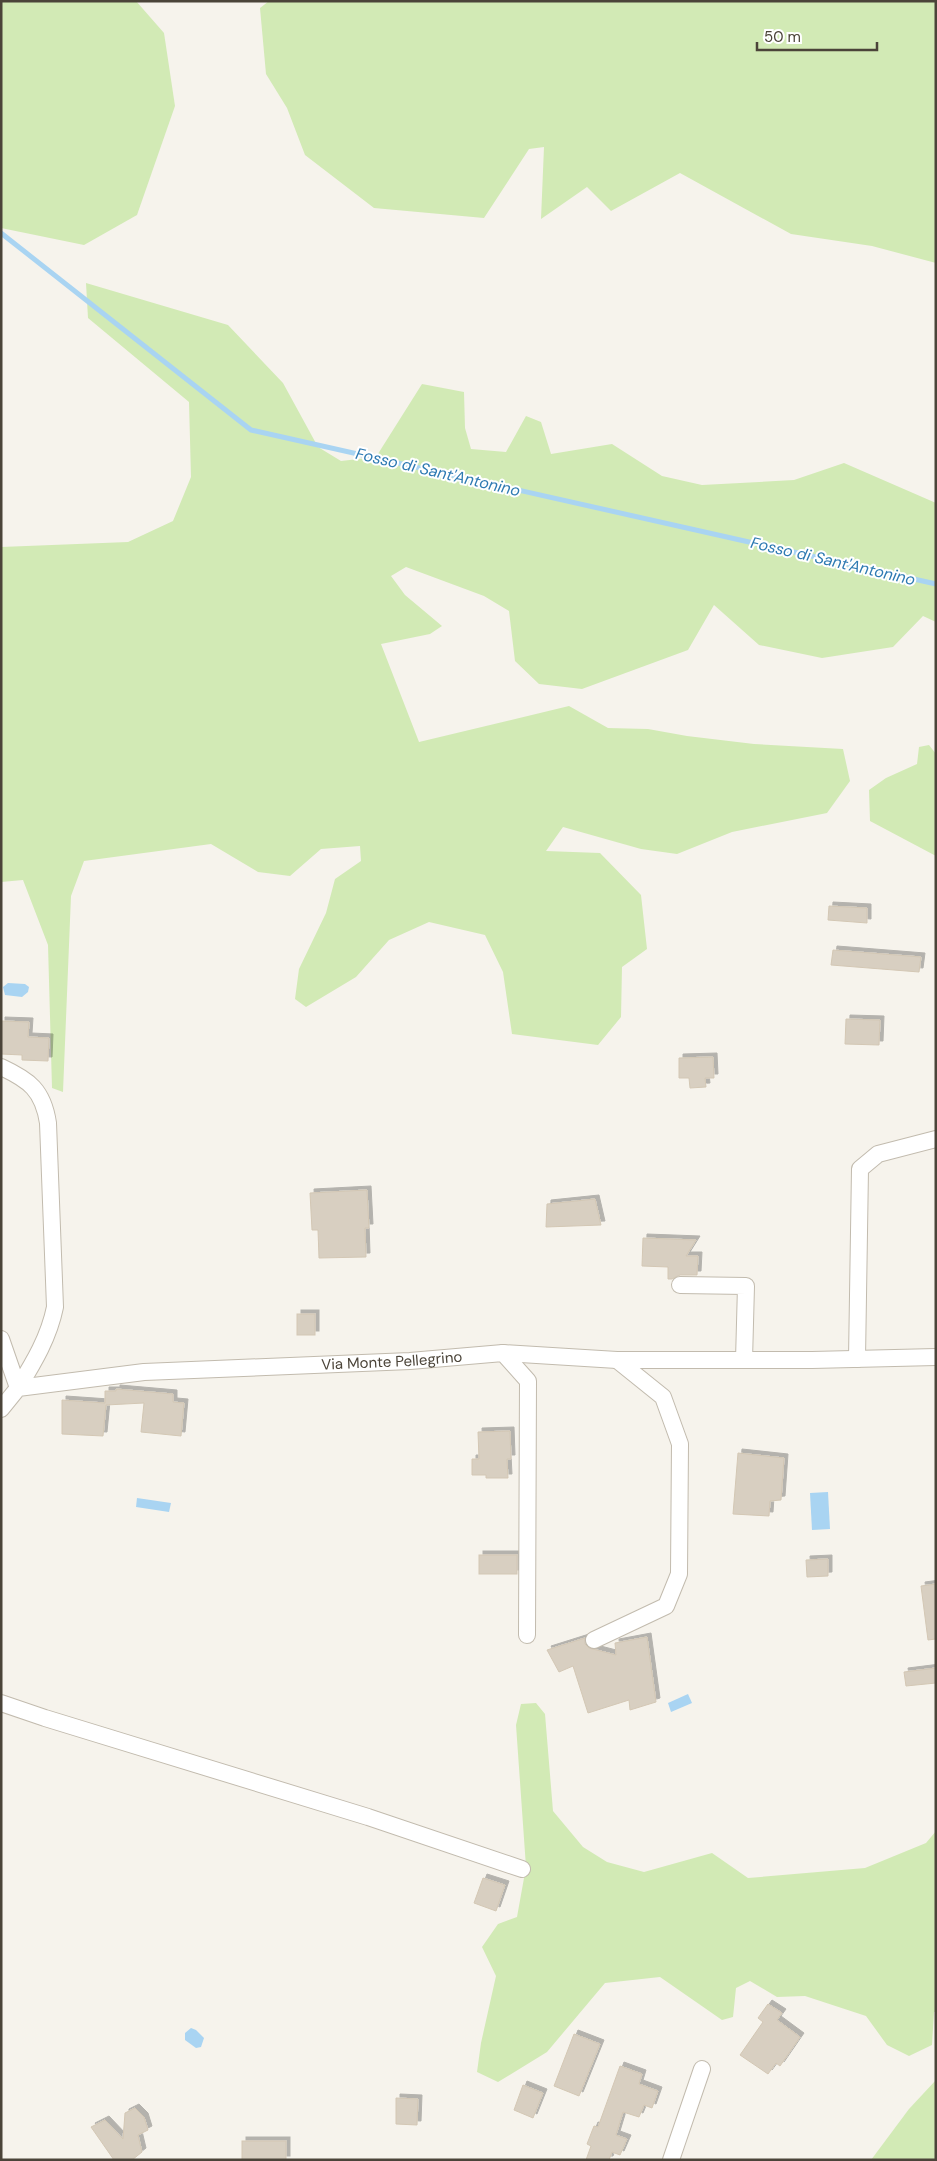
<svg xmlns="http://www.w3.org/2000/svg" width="937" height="2161" font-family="'DM Sans',sans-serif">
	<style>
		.green { fill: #d2eab5 }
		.water { fill: #a9d4f2 }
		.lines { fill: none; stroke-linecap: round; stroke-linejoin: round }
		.stream { stroke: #a9d4f2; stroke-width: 5 }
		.building { fill: #d8cfc1; stroke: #d3c7b4; filter: url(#shadow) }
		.minor-casing { stroke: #c2bbae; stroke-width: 18 }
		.minor { stroke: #fff; stroke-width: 16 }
		.labels { text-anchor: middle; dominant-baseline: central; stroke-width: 4; stroke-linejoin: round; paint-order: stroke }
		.street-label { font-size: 15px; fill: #4b4439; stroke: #fff }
		.water-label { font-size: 16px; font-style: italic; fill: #2e7ab2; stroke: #fff }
	</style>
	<defs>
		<filter id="shadow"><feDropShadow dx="4" dy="-4" stdDeviation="0" flood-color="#0004"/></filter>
	</defs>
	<rect width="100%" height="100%" fill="#f6f3ec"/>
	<!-- green -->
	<g class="green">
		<path d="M1,1h135l28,32 11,73 -38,109 -53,30 -83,-17z"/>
		<path d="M269,1h667v262l-64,-17 -81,-12 -111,-61 -69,38 -24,-24 -46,32 3,-72 -15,2 -45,69 -110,-10 -69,-53 -18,-47 -21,-34 -6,-66z"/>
		<path d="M86,283l142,42 55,58 35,64 23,14 35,-4 46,-73 42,8 1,36 6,21 35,3 20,-36 15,6 10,32 61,-10 50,32 40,9 92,-5 50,-17 92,40v119l-13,-6 -30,31 -71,11 -63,-13 -45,-40 -26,45 -106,39 -43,-5 -24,-23 -6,-50 -25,-15 -78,-29 -15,9 14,19 37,31 -12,8 -49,10 38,98 150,-36 39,22 40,1 39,7 67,8 89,5 7,32 -23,32 -95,19 -55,22 -36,-5 -78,-22 -17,24 54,2 41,42 6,54 -25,18 -1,50 -23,28 -86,-11 -9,-62 -18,-37 -56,-13 -40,18 -33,37 -50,30 -11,-8 4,-30 27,-56 9,-34 26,-18 -1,-15 -39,3 -31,27 -32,-4 -47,-28 -127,17 -13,35 -8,196 -11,-4 -4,-143 -25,-65 -22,2v-335l127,-5 45,-21 18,-44 -2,-75 -101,-84z"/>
		<path d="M929,745l7,9v102l-66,-35 -1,-31 17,-12 31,-14 2,-17z"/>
		<path d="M536,1703l9,11 8,97 30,36 24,15 37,10 68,-19 36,25 117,-10 61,-25 10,-12v181h-2l-2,33 -23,11 -22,-11 -21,-29 -61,-20 -28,1 -27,-16 -14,7 -3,29 -11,3 -62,-43 -55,6 -58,69 -49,30 -21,-10 4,-29 15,-67 -14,-29 16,-23 19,-7 9,-50 -10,-142 5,-21z"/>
		<path d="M936,2080v80h-65l38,-51z"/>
	</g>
	<!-- water -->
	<g class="water">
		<path d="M8,983l17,1 4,3 -1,5 -6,5 -17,-2 -2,-8z"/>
		<path d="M828,1492l2,37 -18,1 -2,-37z"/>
		<path d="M137,1498l34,5 -2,9 -33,-5z"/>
		<path d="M688,1694l4,9 -21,9 -3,-9z"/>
		<path d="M191,2028l5,2 8,8 -3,9 -5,1 -11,-8v-7z"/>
	</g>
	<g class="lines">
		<!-- stream -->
		<path class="stream" d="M1,233l250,197 685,154"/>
	</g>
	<!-- building -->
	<g class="building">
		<path d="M829,906l38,2v15l-39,-3z"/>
		<path d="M833,950l88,7 -2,15 -88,-7z"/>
		<path d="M846,1019l34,1 -1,25 -34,-1z"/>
		<path d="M1,1021l28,1 -1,15 21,1 -1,23 -26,-1v-5l-21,-1z"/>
		<path d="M713,1057l1,21h-9l1,9 -16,1 -1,-10h-10v-20z"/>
		<path d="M367,1190l2,38h-4l1,29 -47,1 -1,-28h-6l-2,-37z"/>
		<path d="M595,1199l6,26 -55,2 1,-23z"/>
		<path d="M643,1238l53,2 -10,16h12l-1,19h-17l-8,4h-4v-12l-26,-1z"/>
		<rect x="297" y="1314" width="18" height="21"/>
		<path d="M116,1389l57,5v8l11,1 -3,33 -40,-4 3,-29 -38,2 -3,31 -41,-2v-34l43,3v-12h11z"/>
		<path d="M510,1431l1,28h-4l1,19h-22v-3h-14v-16h7l-1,-27z"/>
		<path d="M738,1453l46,5 -3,42 -11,1 -1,15 -36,-2z"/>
		<rect x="479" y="1555" width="38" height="19"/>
		<path d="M828,1559v17l-21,1 -1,-17z"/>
		<path d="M936,1584v55l-8,1 -7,-54z"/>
		<path d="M647,1637l9,65 -26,8 -1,-10 -41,13 -15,-47 -14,6 -12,-22 38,-12v6l4,4 27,7 -1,-12z"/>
		<path d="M936,1668v15l-30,3 -2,-14z"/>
		<path d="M483,1878l22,7 -9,26 -22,-8z"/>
		<path d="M768,2004l14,9 -5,7 23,17 -20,29 -4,-3 -8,11 -28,-19 23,-33 -5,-4z"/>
		<path d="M574,2034l26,10 -21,52 -25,-10z"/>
		<path d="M620,2066l22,8 -3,10 19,7 -6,17 -8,-3 -5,12 -16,-5 -7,23 11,4 -7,16 -8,-3 -3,8h-23l5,-14 -4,-2 7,-18 4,1z"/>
		<path d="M523,2085l20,8 -10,25 -19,-8z"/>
		<path d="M396,2098l22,1 -1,26 -21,-1z"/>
		<path d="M135,2108l9,9 4,13 -10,5 4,17 -10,8h-18l-23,-33 14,-7 18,19 2,-26z"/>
		<rect x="242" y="2141" width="44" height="19"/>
	</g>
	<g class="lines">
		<defs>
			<g id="minor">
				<path d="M1,1067c28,13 42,23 47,56l7,184c-6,30 -21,55 -37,81"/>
				<path d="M680,1285l66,1 -2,74"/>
				<path d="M1,1339l17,49"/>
				<path d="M503,1353l114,7h195l124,-3"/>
				<path d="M857,1359l3,-190 18,-15 58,-15"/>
				<path id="s1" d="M1,1409l17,-21 126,-16 266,-11 93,-8 25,28 -1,254"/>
				<path d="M594,1640l72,-34 13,-32 1,-130 -17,-47 -46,-37"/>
				<path d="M1,1703l44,15 323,99 154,52"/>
				<path d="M671,2160l31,-91"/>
			</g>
		</defs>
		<!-- minor casing -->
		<use href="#minor" class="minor-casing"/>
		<!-- minor -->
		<use href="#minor" class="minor"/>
	</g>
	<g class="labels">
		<!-- street labels -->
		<g class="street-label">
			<text stroke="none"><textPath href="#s1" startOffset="402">Via Monte Pellegrino</textPath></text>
		</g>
		<!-- water labels -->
		<g class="water-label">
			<text transform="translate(438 472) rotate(13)">Fosso di Sant'Antonino</text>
			<text transform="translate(833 561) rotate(13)">Fosso di Sant'Antonino</text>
		</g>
	</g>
	<!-- border -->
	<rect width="937" height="2161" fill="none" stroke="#4b4439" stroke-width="5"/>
	<!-- scale -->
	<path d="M757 42v8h120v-8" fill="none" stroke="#4b4439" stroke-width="2.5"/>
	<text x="764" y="42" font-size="15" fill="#4b4439" stroke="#ffffff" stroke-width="4" paint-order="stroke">50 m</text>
</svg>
